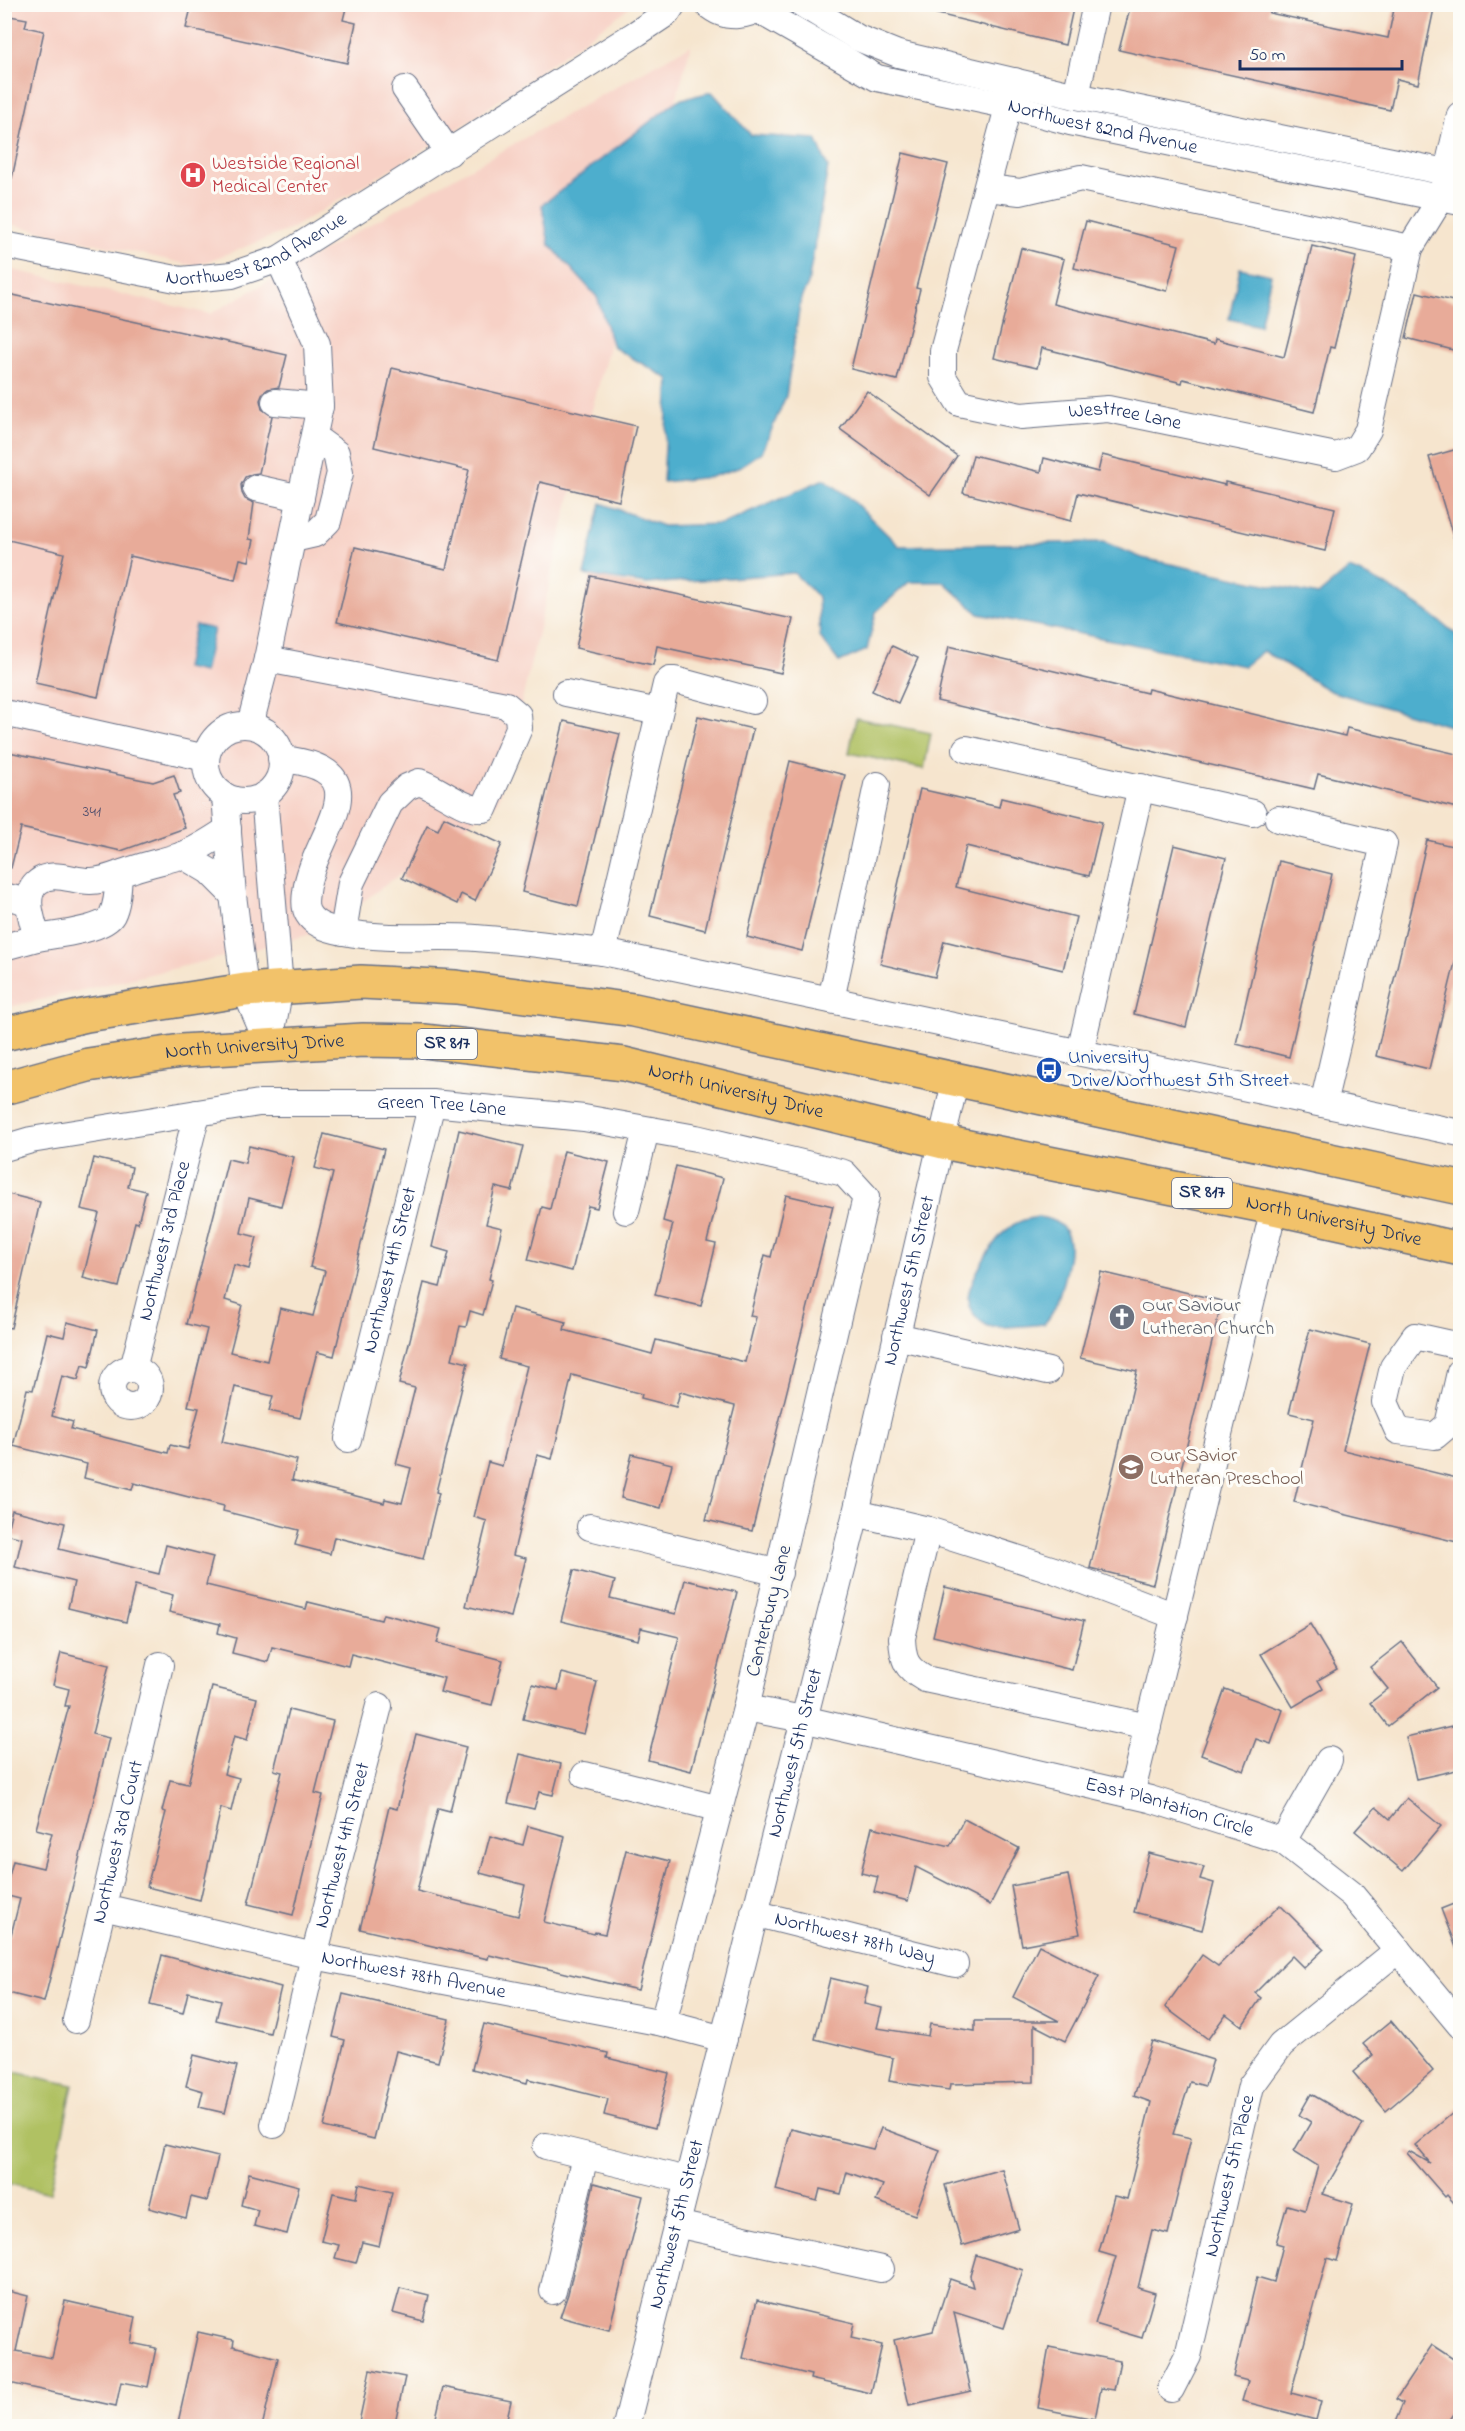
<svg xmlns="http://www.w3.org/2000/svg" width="1465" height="2431" font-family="'Indie Flower',sans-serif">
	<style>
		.built { fill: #f7d1c6 }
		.green { fill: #b0c164; stroke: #667861; stroke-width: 1.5 }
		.water { fill: #4eaecd; stroke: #346e96; stroke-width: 1.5 }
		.building { fill: #e8ab99 }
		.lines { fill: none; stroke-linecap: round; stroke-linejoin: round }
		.minor-casing { stroke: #686f85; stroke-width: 28 }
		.major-casing { stroke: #686f85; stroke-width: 36 }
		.minor { stroke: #fff; stroke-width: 26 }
		.major { stroke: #f2c26a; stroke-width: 33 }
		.labels { text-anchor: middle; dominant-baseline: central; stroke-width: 6; stroke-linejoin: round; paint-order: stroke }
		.number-label { font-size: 16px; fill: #4e4e6d }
		.shield { fill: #fdfcf7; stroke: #5f6c8c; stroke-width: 1.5 }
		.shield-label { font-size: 18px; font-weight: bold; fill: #1b2f5e }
		.street-label { font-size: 20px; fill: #1b2f5e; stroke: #fdfcf7 }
		.health-label { font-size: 20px; fill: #be3a42; stroke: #fdfcf7; text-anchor: start }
		.transit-label { font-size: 20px; fill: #164399; stroke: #fdfcf7; text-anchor: start }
		.worship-label { font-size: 20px; fill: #5b616d; stroke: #fdfcf7; text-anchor: start }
		.education-label { font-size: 20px; fill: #785e54; stroke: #fdfcf7; text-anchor: start }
	</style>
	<rect width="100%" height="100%" fill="#fdfcf7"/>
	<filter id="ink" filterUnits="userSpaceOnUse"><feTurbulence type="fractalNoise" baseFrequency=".0167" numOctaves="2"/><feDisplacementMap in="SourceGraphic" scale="12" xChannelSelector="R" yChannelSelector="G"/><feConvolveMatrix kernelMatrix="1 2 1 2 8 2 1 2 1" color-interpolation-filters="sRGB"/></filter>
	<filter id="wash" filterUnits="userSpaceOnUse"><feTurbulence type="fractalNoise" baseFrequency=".008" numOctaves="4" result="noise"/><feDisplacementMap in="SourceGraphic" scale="24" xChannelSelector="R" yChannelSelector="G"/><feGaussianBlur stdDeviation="1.35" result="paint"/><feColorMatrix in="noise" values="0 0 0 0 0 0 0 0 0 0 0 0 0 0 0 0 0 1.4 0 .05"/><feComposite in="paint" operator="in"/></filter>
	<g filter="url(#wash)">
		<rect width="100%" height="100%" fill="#f6e5ce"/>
		<!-- built -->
		<g class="built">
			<path d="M5,5h628l-172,122 -172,103 -94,36 -190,-43z"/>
			<path d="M691,45l-110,405 -83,352 -175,129 -83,22 -235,55 -1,-740 206,46z"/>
		</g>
		<!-- green -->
		<g class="green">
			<path d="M856,718l75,15 -7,36 -75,-16z"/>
			<path d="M5,2070l68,15 -23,108 -45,-10z"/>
		</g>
		<!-- water -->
		<g class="water">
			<path d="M712,92l39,43 65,4 12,28 -20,117 -7,14 -15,98 -24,56 -24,16 -27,9 -48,5 6,-103 -56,-32 -16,-50 -48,-53 -7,-39 136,-105z"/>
			<path d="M1240,268l31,7 -11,51 -31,-7z"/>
			<path d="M824,479l25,18 50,49 205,-4 38,16 176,37 31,-26c41,15 79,41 111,69v91l-130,-38 -67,-40 -19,15 -265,-52 -35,-32h-35l-33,30 -9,38 -28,12 -19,-25 -2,-40 -24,-24 -147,11 -63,-9 17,-72 62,23 58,-2z"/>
			<path d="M195,625l19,4 -10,43 -19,-4z"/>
			<path d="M1038,1217c40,5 33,34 25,65 -5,17 -7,29 -19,42 -9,1 -50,5 -56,2 -10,-5 -21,-17 -20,-29 2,-17 26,-59 40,-68 9,-8 18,-10 30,-12z"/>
		</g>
		<g id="blocks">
			<!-- building -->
			<g class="building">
				<path d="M198,4h149l-4,16 13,3 -9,40 -161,-35 5,-20 6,1z"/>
				<path d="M925,4h149l-9,41 -140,-34z"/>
				<path d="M1131,4h139l-1,9 119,25 7,-34h40l-17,80 -21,-5 -7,31 -271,-60z"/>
				<path d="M4,15l23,4 -2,8 19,4 -32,147 -8,-1z"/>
				<path d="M903,153l45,11 -32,124 4,1 -23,91 -46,-11z"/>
				<path d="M1086,221l93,24 -12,46 -93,-23z"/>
				<path d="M1312,246l44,11 -22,91 -4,-1 -16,65 -131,-33 -1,4 -140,-35 -5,20 -43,-10 27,-110 43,11 -11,45 161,40 1,-5 69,18z"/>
				<path d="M1417,292l44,11v49l-55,-14z"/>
				<path d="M4,293l283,62 -8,32 -11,2 -5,4 -3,7 2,9 10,7 -13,57 -7,1 -7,3 -4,8 1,8 3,6 9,4 -5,36 5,1 -5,21 -9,-2 -5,21 -105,-24 -32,141 -63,-14 29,-130 -60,-14z"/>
				<path d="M392,368l244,58 -17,75 -79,-19 -42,178 -161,-38 18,-75 91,22 23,-99 -95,-23z"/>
				<path d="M867,391l90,65 -27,39 -90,-66z"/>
				<path d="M1461,448v97l-5,1 -27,-89z"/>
				<path d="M973,455l68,17 3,-14 54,14 4,-17 123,30v-3l110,26 -10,43 -247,-58 -7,28 -108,-28z"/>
				<path d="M591,576l202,43 -12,54 -124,-27 -4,19 -77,-17z"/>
				<path d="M892,646l26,12 -20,45 -26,-12z"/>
				<path d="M949,646l198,47 1,-4 197,47 2,-8 114,27v54l-143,-35 -4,15 -377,-88z"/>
				<path d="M698,716l55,13 -48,201 -55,-14z"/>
				<path d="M564,721l56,13 -42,172 -56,-14z"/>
				<path d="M4,751l149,31 21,-7 6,18 -7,2 12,33 -64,23 -100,-23 -10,40 -7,-1z"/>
				<path d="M790,761l55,14 -43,176 -55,-14z"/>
				<path d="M920,789l79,18 2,-9 101,24 -13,54 -123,-30 -10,41 120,30 -13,53 -119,-29 -9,36 -55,-13z"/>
				<path d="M444,817l58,27 -27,57 -14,-7 -4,10 -55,-26 25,-53 11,5z"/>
				<path d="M1427,840l34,8v90l-32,131 -53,-13z"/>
				<path d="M1174,845l52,13 -40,169 -52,-13z"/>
				<path d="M1279,861l53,13 -43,183 -53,-13z"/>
				<path d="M459,1130l64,16 -11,45 -17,-4 -9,37 16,4 -13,51 3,1 -9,35 -13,-4 -4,16 -6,-1 -8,33 16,4 -32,129 3,1 -16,66 -89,-22 -4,17 -35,-9 4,-15 -76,-19 1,-5 -90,-23 -2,7 -48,-12 3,-14 -74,-18 14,-57 6,1 14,-57 17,4 3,-15 31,8 -9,37 -7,-2 -4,15 -16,-4 -10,40 21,6 -2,7 97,24 2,-8 18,4 11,-41 -11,-2 19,-77 -21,-5 42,-165 17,4 4,-17 45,11 -13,49 -32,-8 -8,35 16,4 -8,32 -15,-4 -9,35 17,5 -12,47 37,9 13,-53 33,8 12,-45 -15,-4 23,-94 -18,-5 9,-34 60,15 -50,207 -17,-4 -17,66 -31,-7 4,-15 -38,-9 -13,55 75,18 -5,20 92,23 1,-4 17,4 9,-35 -15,-4 19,-76 -16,-4 25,-101 16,4 9,-35 -17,-5z"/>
				<path d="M564,1151l45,11 -12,46 -9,-2 -16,65 -44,-11 14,-53 8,2z"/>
				<path d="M94,1158l38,9 -4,20 18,4 -8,32 -3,-1 -16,65 -36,-9 16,-65 -18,-4z"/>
				<path d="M676,1166l47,12 -16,64 9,2 -15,62 -46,-11 18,-71 -10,-3z"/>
				<path d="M4,1193l36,9 -29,126 -7,-1z"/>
				<path d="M786,1195l47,11 -81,325 -46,-11 29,-114 -55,-14 -4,15 -35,-9 1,-4 -70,-19 -20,84 -15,-4 -24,100 13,3 -15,59 -45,-11 21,-85 -13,-4 14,-55 14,4 25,-100 -28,-7 13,-51 54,14 -2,8 88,24 4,-14 89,22 11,-45 -6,-1 15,-61 6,2z"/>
				<path d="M1101,1272l121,29 -69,283 -63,-16 47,-197 -57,-13z"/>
				<path d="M1310,1329l60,15 -27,106 118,29v64l-167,-41 20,-83 -25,-6z"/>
				<path d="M632,1454l40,10 -11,44 -40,-10z"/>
				<path d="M12,1510l53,13 -6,26 100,25 7,-29 47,12 -7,28 100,24 2,-7 73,18 2,-6 58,15 -4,14 66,17 -11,45 -52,-13 4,-14 -93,-24 -3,12 -76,-19 -4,15 -36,-9 4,-15 -18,-5 2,-9 -51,-12 4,-17 -38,-10 -9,37 -58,-14 6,-26 -59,-15 7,-29 -16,-4z"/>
				<path d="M574,1570l41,11 -5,17 66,16 9,-34 52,12 -46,179 -43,-11 31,-123 -38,-9 -3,12 -77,-19z"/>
				<path d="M945,1587l139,34 -12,49 -139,-34z"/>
				<path d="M1310,1624l27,45 -19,11 5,9 -30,18 -32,-53z"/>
				<path d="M1402,1642l35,45 -49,39 -18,-23 18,-14 -18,-22z"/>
				<path d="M61,1653l48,12 -17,69 17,4 -65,264 -40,-10v-58l7,1 9,-36 -16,-4 9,-34 30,7 9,-35 -16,-4 33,-123h-4l4,-17 -16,-4z"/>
				<path d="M562,1673l35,9 -13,52 -61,-15 9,-35 26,6z"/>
				<path d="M212,1687l45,11 -10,42 -13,-4 -10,38 15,4 -8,33 -10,-3 -21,92 -53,-13 19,-75 -4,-1 8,-31 18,4z"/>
				<path d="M1225,1689l58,21 -12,34 -15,-5 -12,32 -43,-16z"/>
				<path d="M289,1710l44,11 -18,72 8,2 -30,120 -45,-11 34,-132 -8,-2z"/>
				<path d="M1461,1724v45l-45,10 -10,-42z"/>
				<path d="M416,1734l50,13 -16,64 -12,-3 -21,83 101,25 7,-31 -45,-12 10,-37 33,9 5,-19 37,10 -21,86 50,12 1,-2 10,2 21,-84 44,11 -32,129 -149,-35 -1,4 -128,-30 29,-122 8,2z"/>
				<path d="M520,1754l41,10 -8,31 -14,-3 -5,17 -26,-6z"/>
				<path d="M1407,1798l34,28 -38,45 -48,-40 21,-24 14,12z"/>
				<path d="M964,1819l55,29 -29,57 -74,-38 -8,34 -34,-9 4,-15 -17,-4 11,-46 78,19z"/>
				<path d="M1149,1853l55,14 -4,12 14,4 -12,47 -68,-18z"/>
				<path d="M1068,1875l12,59 -58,11 -11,-59z"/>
				<path d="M1461,1901v53l-2,1 -18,-46z"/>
				<path d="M1280,1905l44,44 -20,19 -12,-12 -37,37 6,5 -19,28 -16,-12 -18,25 -43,-32 37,-52 16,11z"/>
				<path d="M1039,1945l60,31 -34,65 -31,-16v57l-84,2 -1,6 -60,-9 4,-23 -78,-19 15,-61 38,9 -4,17 18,4 -5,20 51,8 2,-12 45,7v-10h84l-46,-24z"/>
				<path d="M162,1955l119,32 -11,46 -54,-13 5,-20 -33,-8 -5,21 -33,-8z"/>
				<path d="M343,1994l106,25 -11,43 -42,-11 -22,88 -50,-12 21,-87 -12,-3z"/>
				<path d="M1391,2021l42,50 -47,40 -33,-39 20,-17 -10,-11z"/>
				<path d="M484,2024l124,29 -1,5 62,15 -14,55 -51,-13 4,-16 -80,-20 -1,4 -55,-14z"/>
				<path d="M1152,2041l61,19 -8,26 -15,-4 -17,52 18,4 -23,96 -16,-4 -14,58 17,5 -13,45 -47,-14 21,-67 -17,-5 15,-56 13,3 24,-97 -17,-6z"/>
				<path d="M194,2055l43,11 -12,47 -26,-6 4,-16 -17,-5z"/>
				<path d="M1311,2094l52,30 -41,70 31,10 -16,57 -10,-3 -36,135 30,8 -5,19 -74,-19 6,-20 -15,-4 24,-100 17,5 9,-37 -7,-2 11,-38 18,5 13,-44 -24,-15 17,-29 -12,-7z"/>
				<path d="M1461,2106v105l-14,-16 -2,2 -38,-44 2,-2 21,12 -15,-18z"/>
				<path d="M881,2128l59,22 -25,65 -39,-14 7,-16 -36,-13 -6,22 -21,-5 -3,12 -41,-11 15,-61 82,20z"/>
				<path d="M165,2144l53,13 -11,44 -16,-4 -5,21 -37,-10z"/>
				<path d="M1002,2169l17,60 -57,17 -17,-61z"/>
				<path d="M249,2173l50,13 -12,48 -33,-8 4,-16 -17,-5z"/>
				<path d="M594,2183l49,13 -34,134 -49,-13 8,-23z"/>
				<path d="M359,2184l33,8 -13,54 -17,-4 -6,21 -21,-5 4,-13 -18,-4 12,-48 23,5z"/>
				<path d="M976,2255l47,15 -19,58 -50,-16 17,79 -62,14 -15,-65 39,-9 17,-52 23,8 -3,-11z"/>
				<path d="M400,2288l29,7 -6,26 -30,-8z"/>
				<path d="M4,2290l24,6 -12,55 36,7 13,-57 71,16 -5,26 25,5 -8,39 -27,-5 -5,24 -112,-24z"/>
				<path d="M757,2300l97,23 -3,15 31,7 -11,48 -61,-14 1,-4 -68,-17z"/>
				<path d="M198,2332l36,8 -1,6 45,12 -16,69h-85z"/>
				<path d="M1432,2345l29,19v40l-16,23h-52l10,-24 -7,-4z"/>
				<path d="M1049,2347l71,14 -6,29 -13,-2 -6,31 -57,-11z"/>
				<path d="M370,2370l35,7 -11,50h-36z"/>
				<path d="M443,2387l68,14 -6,26h-50l-20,-5z"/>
			</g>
		</g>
	</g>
	<g filter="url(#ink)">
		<use href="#blocks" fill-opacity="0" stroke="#686f85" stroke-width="1.5"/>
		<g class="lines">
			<defs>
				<g id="minor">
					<path d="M707,4c18,16 40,14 58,0"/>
					<path d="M802,4l56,34 40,16 178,42 384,79"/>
					<path id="s1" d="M758,10l119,68 133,28 60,16 390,80"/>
					<path id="s2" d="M1015,81l-72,270v26l16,26 62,13 87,-7 228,47 21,-8 11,-18 42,-182 31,-50 19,-83"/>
					<path d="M405,89l44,64"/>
					<path d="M1076,96l20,-92"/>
					<path d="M988,188l32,4 61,-14 329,70"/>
					<path id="s3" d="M4,245l177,35 51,-5 47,-16 358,-226 30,-20 6,-9"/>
					<path d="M275,402l45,4"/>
					<path d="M256,488l45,10"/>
					<path d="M293,539l22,-5 13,-13 12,-48 -4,-20 -22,-16"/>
					<path d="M267,659l239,46 12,10 1,13 -35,81c-19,3 -45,-21 -65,-27l-12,5 -17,16 -39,80 -8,49"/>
					<path d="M566,693l93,19"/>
					<path d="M4,713l202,45"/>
					<path d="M250,725l17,-66 53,-253 -3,-62 -38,-85"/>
					<circle cx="244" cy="763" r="38"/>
					<path d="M966,749l287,64"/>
					<path d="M281,759c108,10 31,77 25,133 -1,7 -2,16 2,22 7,12 24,16 36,18 43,9 89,3 132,6 43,3 85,9 127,14l857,181"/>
					<path d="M264,795l16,192 -11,59"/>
					<path d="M225,796l8,99 12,95 24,56"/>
					<path d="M1278,819l106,25 -61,260"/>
					<path d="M182,855l27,16 24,24"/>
					<path d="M119,874c-1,14 -1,29 -7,41 -8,15 -58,20 -75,23 -4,-17 -16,-43 1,-56 15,-13 36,0 53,-1 14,0 27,-7 40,-11 16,-6 33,-9 49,-14 17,-6 33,-17 48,-27"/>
					<path d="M4,896l24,6"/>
					<path d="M4,947l33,-9"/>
					<path d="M603,952l63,-268 4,-4h5l78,21"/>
					<path d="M831,1000l46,-215"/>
					<path d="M1080,1052l61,-265"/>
					<path id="s4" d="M4,1148l27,-8 228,-37h173l152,15 112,20 148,35 22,24 -120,511 -83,315"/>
					<path d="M626,1211l20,-81"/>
					<path d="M896,1336l152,35"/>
					<path d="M1460,1346l-45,-10 -22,31 -8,35 13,29 37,5 13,-11 12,-53"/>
					<path id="s5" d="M133,1369l64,-256"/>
					<circle cx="131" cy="1388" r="19"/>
					<path id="s6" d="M348,1439l84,-336"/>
					<path d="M856,1513l72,17 126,40 121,46"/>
					<path d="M590,1527l189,46"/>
					<path d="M928,1530l-26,108c1,23 4,30 23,41l223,48"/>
					<path id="s7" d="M746,1708l57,11 347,80 133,42 69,54 108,130"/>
					<path d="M585,1775l135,34"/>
					<path d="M1131,1795l143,-587"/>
					<path d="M1283,1841l46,-81"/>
					<path id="s8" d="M103,1907l211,49 349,67 61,16"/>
					<path id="s9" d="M754,1913l201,51"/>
					<path id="s10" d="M76,2020l84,-355"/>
					<path id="s11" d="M274,2125l40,-169 65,-250"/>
					<path d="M546,2146l141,34"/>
					<path d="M676,2224l205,45"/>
					<path d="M553,2291l32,-135"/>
					<path id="s12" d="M1171,2389l17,-33 63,-270 30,-41 117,-95"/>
					<path id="s13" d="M626,2426l230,-913 100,-435"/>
				</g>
				<g id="major">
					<path d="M4,1034l83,-19 158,-25 116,-8 95,5 178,23 826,178"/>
					<path id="s14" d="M4,1088l84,-23 93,-14 182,-11 61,1 200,23 319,78 331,66 186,41"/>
				</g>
			</defs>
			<!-- minor casing -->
			<use href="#minor" class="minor-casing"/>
			<!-- major casing -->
			<use href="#major" class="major-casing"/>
			<!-- minor -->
			<use href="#minor" class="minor"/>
			<!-- major -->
			<use href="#major" class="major"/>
		</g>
	</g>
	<!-- icons -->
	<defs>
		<symbol id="hospital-disc" viewBox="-11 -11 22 22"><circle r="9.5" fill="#e0444e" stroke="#fdfcf7"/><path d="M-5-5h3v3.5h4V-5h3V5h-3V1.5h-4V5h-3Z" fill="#fff"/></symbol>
		<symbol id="bus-disc" viewBox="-11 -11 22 22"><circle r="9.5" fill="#1a4fb4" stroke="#fdfcf7"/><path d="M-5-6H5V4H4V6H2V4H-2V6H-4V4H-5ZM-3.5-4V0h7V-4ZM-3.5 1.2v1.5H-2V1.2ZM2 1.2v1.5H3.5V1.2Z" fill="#fff"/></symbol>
		<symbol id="church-disc" viewBox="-11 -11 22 22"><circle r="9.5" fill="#6b7280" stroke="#fdfcf7"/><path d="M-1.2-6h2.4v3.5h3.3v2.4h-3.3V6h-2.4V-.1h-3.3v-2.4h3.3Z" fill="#fff"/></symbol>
		<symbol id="school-disc" viewBox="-11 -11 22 22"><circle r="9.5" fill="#8d6e63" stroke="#fdfcf7"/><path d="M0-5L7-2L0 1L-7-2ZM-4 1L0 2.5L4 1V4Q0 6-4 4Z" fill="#fff"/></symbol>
	</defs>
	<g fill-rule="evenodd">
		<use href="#hospital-disc" x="178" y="160" width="30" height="30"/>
		<use href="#bus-disc" x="1034" y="1055" width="30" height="30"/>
		<use href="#church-disc" x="1107" y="1302" width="30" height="30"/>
		<use href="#school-disc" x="1116" y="1452" width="30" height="30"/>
	</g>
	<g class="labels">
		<!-- number labels -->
		<g class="number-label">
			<text x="92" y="812">341</text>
		</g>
		<!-- shield labels -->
		<g class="shield">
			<rect x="417" y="1029" width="60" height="30" rx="4.5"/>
			<rect x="1172" y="1178" width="60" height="30" rx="4.5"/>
		</g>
		<g class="shield-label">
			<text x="447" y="1044">SR 817</text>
			<text x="1202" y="1193">SR 817</text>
		</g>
		<!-- street labels -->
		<g class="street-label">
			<text stroke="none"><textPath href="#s1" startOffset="368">Northwest 82nd Avenue</textPath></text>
			<text stroke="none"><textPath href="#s3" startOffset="262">Northwest 82nd Avenue</textPath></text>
			<text stroke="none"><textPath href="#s2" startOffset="504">Westtree Lane</textPath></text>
			<text stroke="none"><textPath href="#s14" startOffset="255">North University Drive</textPath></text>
			<text stroke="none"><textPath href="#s14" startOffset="741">North University Drive</textPath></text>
			<text stroke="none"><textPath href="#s4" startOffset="442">Green Tree Lane</textPath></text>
			<text stroke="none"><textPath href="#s14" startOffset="1353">North University Drive</textPath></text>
			<text stroke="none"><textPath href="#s5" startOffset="132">Northwest 3rd Place</textPath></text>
			<text stroke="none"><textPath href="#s6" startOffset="174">Northwest 4th Street</textPath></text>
			<text stroke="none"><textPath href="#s13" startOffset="1180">Northwest 5th Street</textPath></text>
			<text transform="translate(770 1611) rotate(-76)">Canterbury Lane</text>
			<text stroke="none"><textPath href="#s13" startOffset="694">Northwest 5th Street</textPath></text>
			<text stroke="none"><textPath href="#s7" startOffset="435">East Plantation Circle</textPath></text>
			<text stroke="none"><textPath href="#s10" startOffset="183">Northwest 3rd Court</textPath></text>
			<text stroke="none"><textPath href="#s11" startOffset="288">Northwest 4th Street</textPath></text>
			<text stroke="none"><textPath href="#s9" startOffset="104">Northwest 78th Way</textPath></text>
			<text stroke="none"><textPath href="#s8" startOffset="318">Northwest 78th Avenue</textPath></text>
			<text stroke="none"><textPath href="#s12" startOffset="222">Northwest 5th Place</textPath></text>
			<text stroke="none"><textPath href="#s13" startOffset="208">Northwest 5th Street</textPath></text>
		</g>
		<!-- health labels -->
		<g class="health-label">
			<text x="212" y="164">Westside Regional<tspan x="212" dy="23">Medical Center</tspan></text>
		</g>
		<!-- transit labels -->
		<g class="transit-label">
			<text x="1068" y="1058">University<tspan x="1068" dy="23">Drive/Northwest 5th Street</tspan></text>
		</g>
		<!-- worship labels -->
		<g class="worship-label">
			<text x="1142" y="1306">Our Saviour<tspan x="1142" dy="23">Lutheran Church</tspan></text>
		</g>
		<!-- education labels -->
		<g class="education-label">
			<text x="1150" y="1456">Our Savior<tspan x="1150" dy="23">Lutheran Preschool</tspan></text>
		</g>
	</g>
	<!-- margin -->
	<rect width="1465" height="2431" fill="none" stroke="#fdfcf7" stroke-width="24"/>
	<!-- scale -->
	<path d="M1240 60v9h162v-9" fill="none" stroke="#1b2f5e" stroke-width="3"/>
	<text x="1249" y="60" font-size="18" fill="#1b2f5e" stroke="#fdfcf7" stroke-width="4.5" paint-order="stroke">50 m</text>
</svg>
